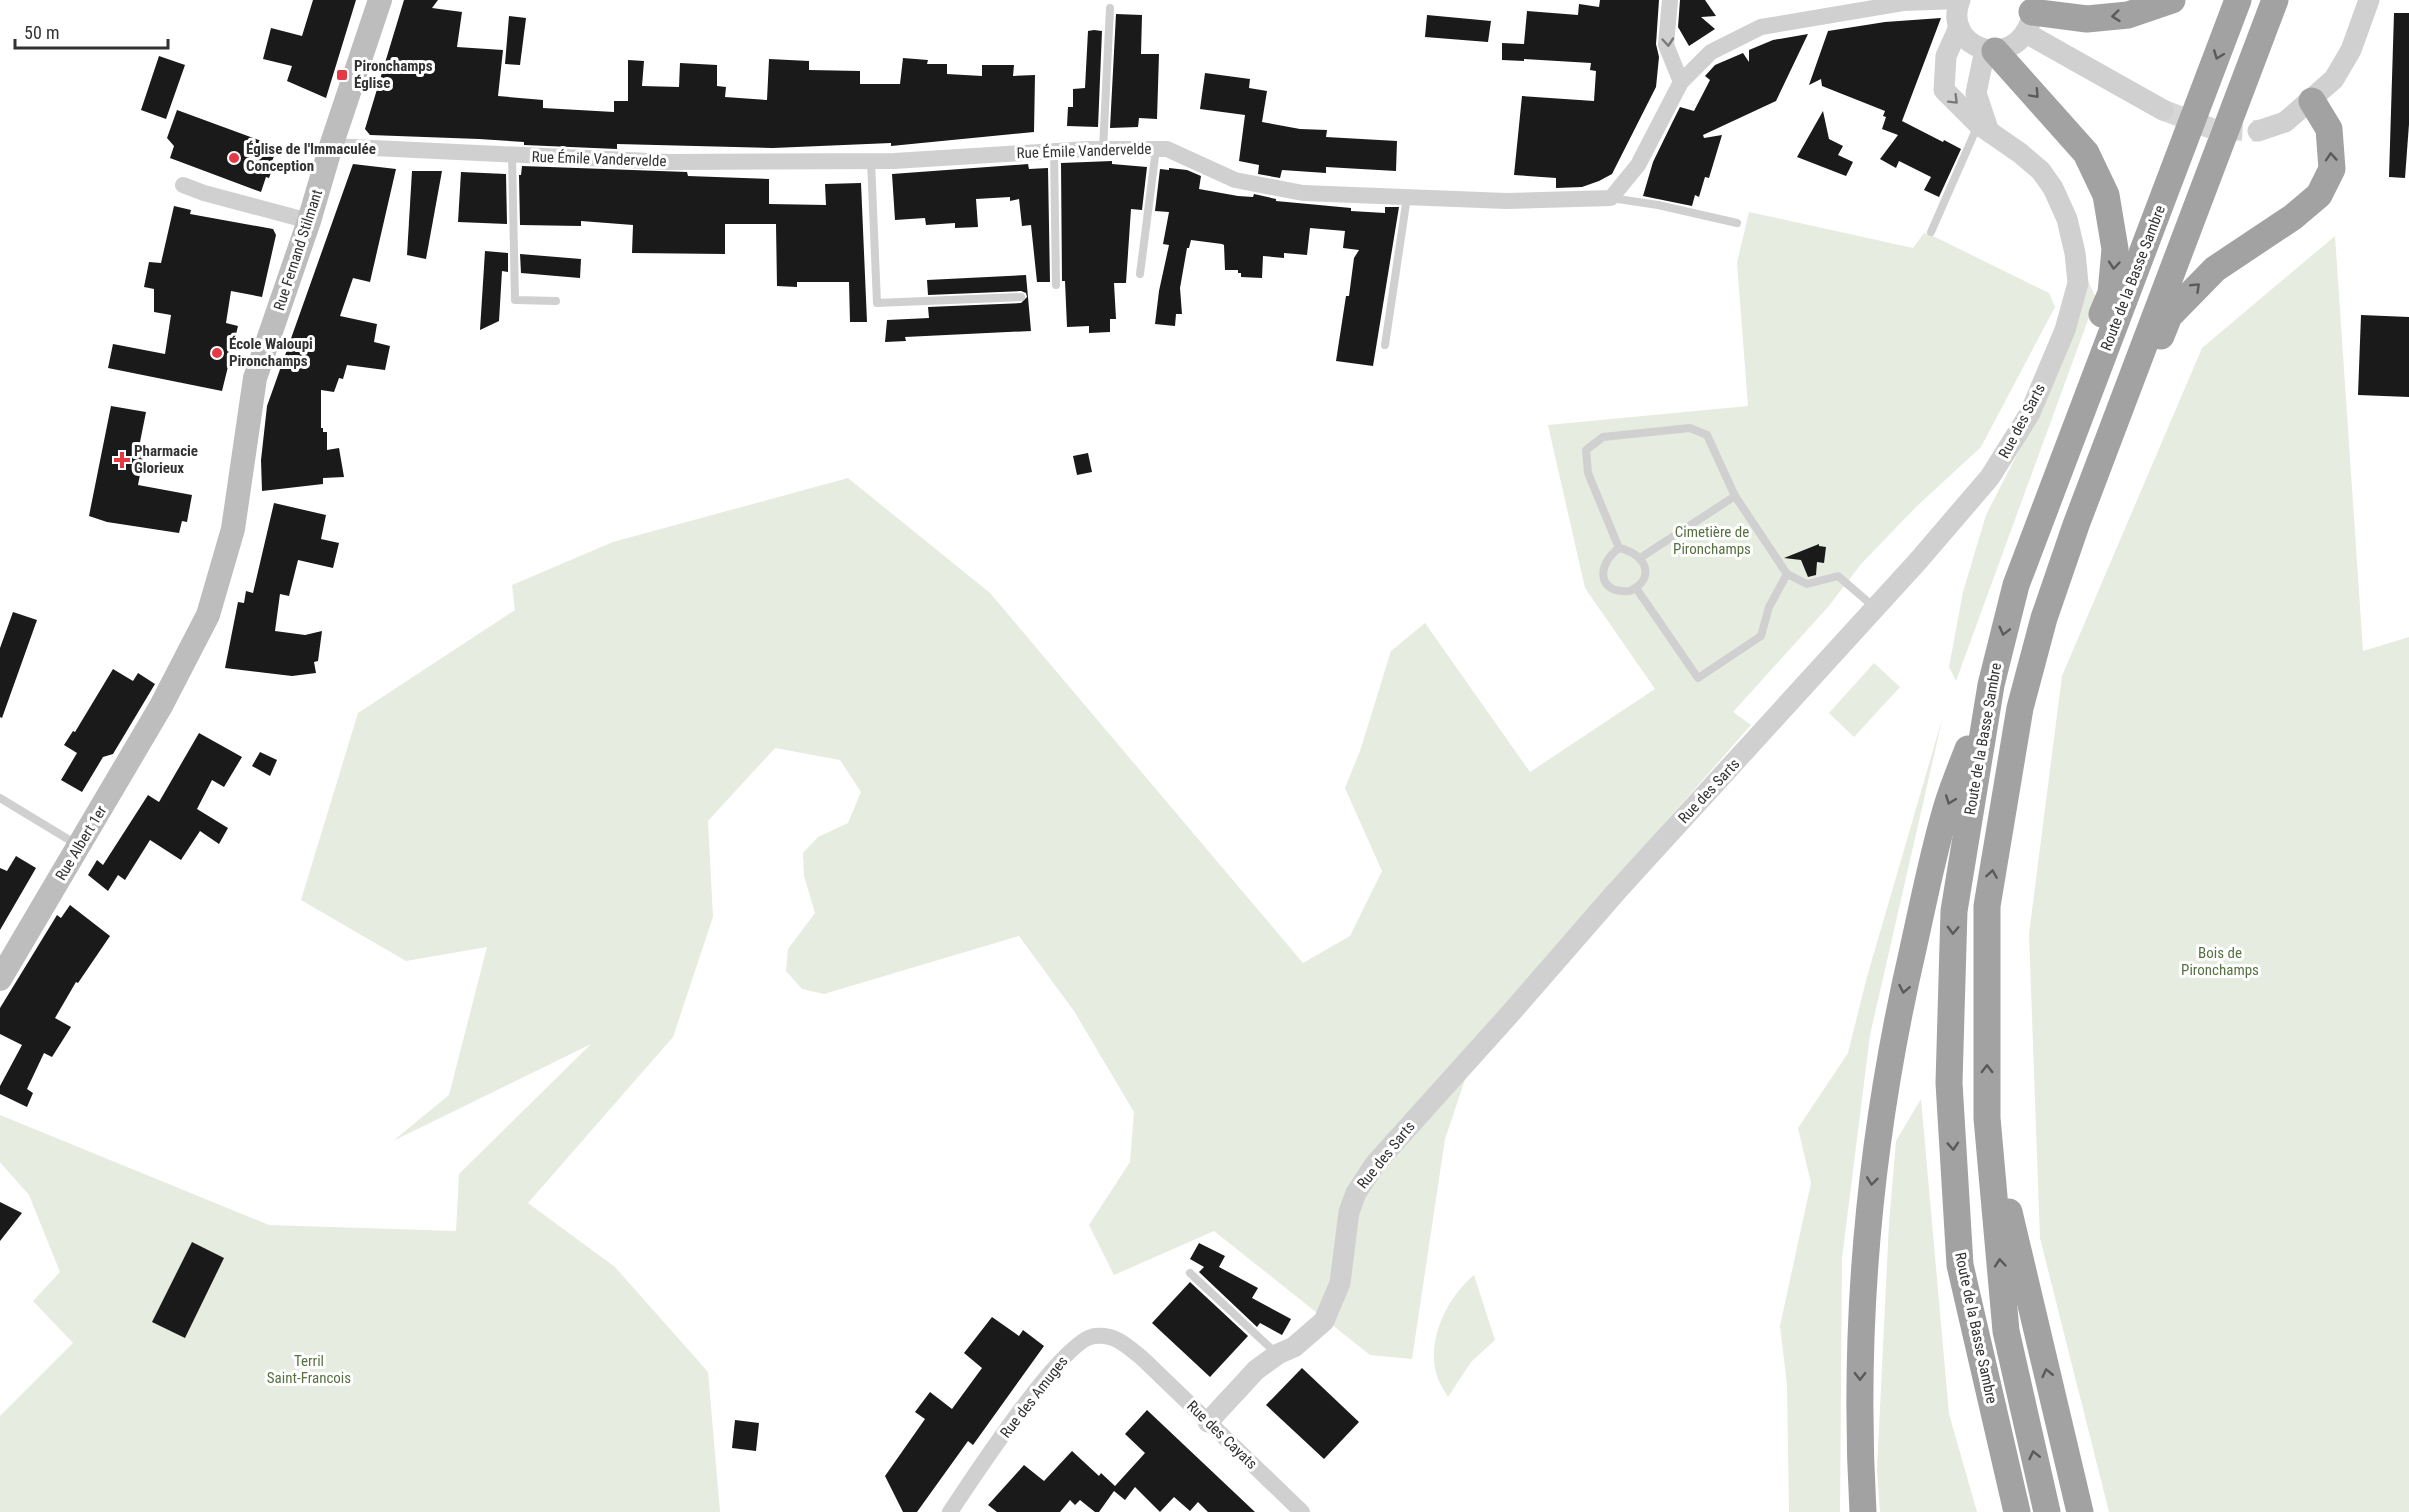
<svg xmlns="http://www.w3.org/2000/svg" width="2409" height="1512" font-family="'Roboto Condensed',sans-serif">
	<style>
		.green { fill: #e6ecdf }
		.building { fill: #1a1a1a }
		.lines { fill: none; stroke-linecap: round; stroke-linejoin: round }
		.tertiary-tunnel { stroke: #d6d6d6; stroke-width: 21; stroke-dasharray: 21 10; stroke-linecap: butt }
		.service { stroke: #d0d0d0; stroke-width: 8 }
		.minor { stroke: #d0d0d0; stroke-width: 16 }
		.tertiary { stroke: #d0d0d0; stroke-width: 21 }
		.secondary { stroke: #bdbdbd; stroke-width: 24 }
		.trunk { stroke: #a2a2a2; stroke-width: 27 }
		.oneway { stroke: #5a5a5a }
		.oneway2 { stroke: #7a7a7a }
		.poi-dot { fill: #e63946; stroke: #fff; stroke-width: 2 }
		.labels { text-anchor: middle; dominant-baseline: central; stroke-width: 6; stroke-linejoin: round; paint-order: stroke }
		.poi-label { font-size: 15px; font-weight: bold; fill: #333; stroke: #fff; text-anchor: start }
		.street-label { font-size: 15px; fill: #333; stroke: #fff }
		.park-label { font-size: 15px; fill: #56703f; stroke: #fff }
	</style>
	<rect width="100%" height="100%" fill="#fff"/>
	<!-- green -->
	<g class="green">
		<path d="M1749,212l164,36 11,-15 9,3 116,57 6,14 -74,140 -65,60 -55,57 -33,43 -95,105 18,13 -270,307 -36,107 -33,220 -42,-4 -156,-124 -100,44 -25,-50 41,-63 4,-50 -60,-101 -55,-75 -195,58 -22,-5 -16,-18 2,-22 27,-36 -11,-37 -1,-23 15,-16 30,-14 13,-31 -21,-32 -65,-12 -67,73 5,96 -40,120 -145,166 87,64 93,105 12,140h-720v-96l73,-73 -40,-42 27,-29 -31,-77 -29,-33v-47l269,110 187,6 3,-57 132,-130 -198,97 56,-46 38,-148 -81,14 -105,-61 57,-187 157,-103 -3,-25 101,-43 235,-64 142,115 313,370 47,-27 32,-65 -37,-83 15,-37 31,-100 34,-28 105,149 125,-83 -70,-101 -37,-163 200,-19 -11,-143z"/>
		<path d="M2335,236l28,415 46,-14v875h-300l-69,-274 -11,-304 33,-258 140,-328z"/>
		<path d="M2088,281l8,17 -140,383 -7,-14 14,-75 23,-77 45,-88 47,-105z"/>
		<path d="M1874,663l26,24 -46,50 -25,-24z"/>
		<path d="M1943,716l-73,319 -28,223 -2,254h-51l-2,-127 -7,-59 31,-143 -13,-55 50,-75 19,-76z"/>
		<path d="M1921,1099l28,315 28,98h-97l-3,-42 12,-246 7,-83z"/>
		<path d="M1474,1275l21,65 -24,22 -23,35c-4,-7 -9,-14 -11,-21 -11,-37 10,-78 37,-101z"/>
	</g>
	<!-- building -->
	<g class="building">
		<path d="M313,0h43l-30,98 -39,-17 5,-15 -29,-7 8,-31 31,8z"/>
		<path d="M404,0h34l-6,8 30,4 -5,35 46,3 -5,46 45,4v8l71,4v-11h14v-41l16,1 -2,25 37,1 1,-24 37,2v21l9,1 -1,10 42,3 2,-41 40,2v9l51,1v13h40l3,-26 25,2 -1,4h20v10l35,2v-11h32l-1,11 22,-1 -1,57 -143,14v-3l-118,5 -156,-4v5l-93,-4v-3l-45,-3 -109,-4 -5,-6z"/>
		<path d="M1600,0h59l-3,44 3,13 -3,30 -44,87 -13,7 -17,6 -26,1v-10l-42,-3 8,-79 72,5 2,-30 -6,-1 1,-7 -67,-4v2l-22,-1v-17l22,1 3,-33 51,4 1,-11 20,3z"/>
		<path d="M1680,0h25l11,16 -15,1 14,12 -26,17 -11,-19z"/>
		<path d="M2394,13h15v111l-4,54 -16,-1z"/>
		<path d="M1116,14l26,1 -1,39h18l-2,65 -18,-1 -1,9 -28,1z"/>
		<path d="M1427,15l64,6 -3,21 -63,-5z"/>
		<path d="M509,16l17,2 -6,47 -15,-1z"/>
		<path d="M1941,18l-39,103 41,21 1,-2 17,9 -22,48 -15,-7 7,-13 -32,-16 -3,7 -16,-9 18,-24 -16,-6 4,-12 -3,-1 2,-5 -63,-25 -1,-7 -12,6 19,-54 57,-9z"/>
		<path d="M1094,30l8,1 -4,96 -31,-1 1,-19h5v-18l12,-1 3,-57z"/>
		<path d="M1808,34l-32,67 -73,34 1,3 18,-3 -13,43 -4,-1 -6,20 -4,-2 -3,11 -49,-10 10,-34 19,-39 8,-16 14,4 16,-31 -5,-4 10,-11 28,-12 6,9v-12l24,-10z"/>
		<path d="M159,56l26,9 -19,54 -25,-9z"/>
		<path d="M1205,73l45,6 -1,9 18,3 -5,31 38,7 27,1 -1,7 71,4 -1,30 -70,-4v6l-44,-3 -2,8 -22,-4 1,-9 -20,-4 6,-46 -45,-6z"/>
		<path d="M177,110l87,32v10l11,2 -3,7 3,1 -6,16 -3,-1 -5,15 -91,-34 4,-12 -7,-8z"/>
		<path d="M1823,111l6,28 14,7 -5,9 15,7 -7,14 -49,-19z"/>
		<path d="M1112,161v3l35,3 -5,43 -11,-1 -5,74h-12l2,36h-6v13l-21,1v-7l-22,1 -2,-46h-3l-1,-118z"/>
		<path d="M353,164l43,5 -26,113 -17,-4 -13,38 37,8 -3,18 16,4 -5,24 -38,-5 -4,14 -4,-1 -5,14 -13,-2v38h2v4h4v18l12,-2 5,29 -21,1v6l-61,7 -1,-31 6,-54z"/>
		<path d="M1028,164l1,5 19,-1 2,114h-13l-6,-57 -9,1 -3,-27 -9,2v-4l-34,2 2,28 -23,1v-5l-29,2 -1,-7 -30,2 -3,-46z"/>
		<path d="M522,166l165,6 1,4 81,3v25l57,1 -1,-21 36,-1 6,139h-17l-1,-40h-52v5l-20,-1 -1,-62h-51v30l-93,-1 1,-28 -52,-4v5l-61,-1 -1,-50h2z"/>
		<path d="M1169,168l18,2 14,6 -2,13 39,7 15,1 1,-3 22,5v2l75,7v3l34,2v-6h14l-26,159 -37,-5 10,-65h3l5,-38 5,-8 -16,-2 2,-17 -35,-3 -3,27 -23,-2v5l-21,-2 -1,22 -21,-1v-4h-3v-3h-13l-1,-25 -2,-1 -31,-4 -2,8h-2l-7,40 2,26h-6l-1,12 -20,-2 4,-33 10,-46 -6,-1 6,-32 -14,-1 5,-42 9,1z"/>
		<path d="M412,171h30l-16,88 -19,-4z"/>
		<path d="M461,172l45,2 1,50 -49,-2z"/>
		<path d="M174,206l17,4 -1,4 83,15 3,6 -14,62 -31,-6 -5,32 12,3 -16,65 -114,-23 5,-24 52,10 6,-39 -17,-3v-23l-10,-2 5,-25 12,1z"/>
		<path d="M485,251l23,2v19l-6,-1 -3,50 -19,9z"/>
		<path d="M520,254l61,5 -1,19 -59,-5z"/>
		<path d="M1026,275l5,56 -126,6 1,4 -21,1 2,-22 42,-2 -1,-11 93,-4 6,-6 -1,-4 -5,-2 -93,4 -1,-15z"/>
		<path d="M2361,315l48,2v80l-51,-2z"/>
		<path d="M111,406l35,6 -7,35 6,1 -7,37 54,10 -5,27 -5,-1 -3,12 -72,-11 -18,-6z"/>
		<path d="M1088,453l4,19 -15,3 -4,-19z"/>
		<path d="M274,503l52,12 -5,24 18,4 -6,25 -35,-8 -9,36 -9,-2 -5,37 30,4 17,-4 -4,30 -4,1 2,11 -24,3 -67,-8 13,-66 6,1 2,-12 7,2z"/>
		<path d="M1819,544v2l7,1 -2,16 -7,-1 -1,13 -8,2 -7,-17 -17,-2z"/>
		<path d="M13,612l24,8 -35,98 -2,-1v-69z"/>
		<path d="M113,669l20,12 5,-8 17,11 -42,70 -10,3 -21,35 -21,-12 16,-27 -13,-8 9,-14 2,1z"/>
		<path d="M199,733l43,24 -18,30 -12,-7 -15,29 31,19 -9,16 -19,-13 -19,29 -31,-20 -25,40 -7,-5 -10,16 -20,-16 9,-15 6,5 45,-70 11,7z"/>
		<path d="M260,752l17,8 -7,16 -18,-10z"/>
		<path d="M16,856l20,12 -36,62v-62l7,3z"/>
		<path d="M70,905l40,31 -32,47 -2,-1 -21,36 16,9 -19,30 -8,-4 -17,36 6,4 -6,14 -27,-13v-8l22,-41 -22,-11v-26l57,-93 4,3z"/>
		<path d="M0,1202l22,11 -22,28z"/>
		<path d="M192,1242l32,16 -39,80 -33,-16z"/>
		<path d="M1199,1243l26,13 -6,11 39,21 -6,10 39,21 -9,16 -22,-12 -3,4 -58,-55 5,-5 -14,-8z"/>
		<path d="M1190,1282l58,54 -38,41 -58,-54z"/>
		<path d="M992,1317l27,19 4,-6 21,16 -71,99 -5,-4 -51,71h-14l-18,-36 40,-57 -10,-7 15,-20 22,17 30,-41 -18,-15z"/>
		<path d="M1302,1368l57,54 -35,37 -58,-54z"/>
		<path d="M1147,1410l108,102h-47l-10,-10 -8,9 -16,-14 -14,15 -25,-25 -10,13 -11,-9 -15,21h-4l-15,-12 -5,5 -5,-5 -10,12h-63l-9,-7 36,-40 20,16 28,-30 27,25 2,-3 14,13 30,-33 -20,-19z"/>
		<path d="M735,1420l24,3 -3,28 -24,-3z"/>
	</g>
	<g class="lines">
		<!-- tertiary-tunnel -->
		<path class="tertiary-tunnel" d="M2163,110l50,19 45,2"/>
		<!-- service -->
		<g class="service">
			<path d="M1103,149l7,-141"/>
			<path d="M1054,151l2,134"/>
			<path d="M512,156l3,144 41,1"/>
			<path d="M871,161l6,142 144,-6"/>
			<path d="M1611,198l47,7 79,18"/>
			<path d="M1931,232l47,-107"/>
			<path d="M1140,274l16,-125"/>
			<path d="M1385,345l22,-148"/>
			<path d="M1619,548l-31,-75 -2,-23 17,-13 87,-9 17,7 28,61 52,78 20,10 31,-8 36,31"/>
			<path d="M1619,548c25,5 39,29 11,43 -33,3 -34,-26 -11,-43z"/>
			<path d="M1640,558l95,-62"/>
			<path d="M1636,588l62,90 63,-42 8,-29 18,-33"/>
			<path d="M0,798l76,46"/>
			<path d="M1190,1273l87,81"/>
		</g>
		<!-- minor -->
		<g class="minor">
			<path d="M1670,0l-4,45 15,37"/>
			<path d="M331,146l339,16 224,-1 194,-12h79l68,31 68,13 203,8 105,-3 27,-33 43,-83 30,-30 50,-25 142,-24 56,-2"/>
			<path d="M183,185l21,8 105,28"/>
			<path d="M950,1512c21,-31 113,-174 145,-176 21,-2 32,10 48,23l159,153"/>
		</g>
		<!-- tertiary -->
		<g class="tertiary">
			<path d="M1960,0c-19,48 54,74 71,20"/>
			<path d="M2026,33l137,77"/>
			<path d="M1985,50l-9,43 12,36"/>
			<path d="M2258,131l27,-9 49,-43 17,-29 18,-50"/>
			<path d="M1208,1422l48,-52 22,-16 16,-7 30,-26 16,-38 9,-71 7,-19 19,-29 134,-149 107,-123 302,-331 72,-84 40,-64 35,-83 13,-47 -3,-30 -8,-34 -14,-31 -12,-17 -21,-18 -42,-29 -34,-34 2,-34 13,-29"/>
		</g>
		<!-- secondary -->
		<path class="secondary" d="M0,979l161,-273 47,-91 25,-86 22,-151 54,-157 22,-75 49,-146"/>
		<!-- trunk -->
		<g class="trunk">
			<path d="M2032,12l55,7 41,-4 44,-15"/>
			<path d="M1995,51l91,102 20,42 9,54 -4,44 -9,21"/>
			<path d="M2161,336l8,-20 46,-47 78,-52 26,-22 13,-26 -3,-40 -17,-28"/>
			<path d="M2009,1212l71,300"/>
			<path d="M1863,1512c-11,-190 7,-377 50,-563 10,-45 19,-91 32,-136 6,-22 15,-43 23,-64"/>
			<path d="M2017,1512l-57,-247 -11,-182 5,-172 37,-226 25,-100 222,-585"/>
			<path d="M2047,1512l-41,-181 -19,-213v-212l33,-198 24,-90 32,-93 199,-525"/>
		</g>
	</g>
	<!-- one-way arrows -->
	<defs><path id="oneway-chevron" d="M-2-3.5L2.5 0L-2 3.5" fill="none" stroke-width="1.6" stroke-linecap="round" stroke-linejoin="round" transform="scale(1.5)"/></defs>
	<g class="oneway">
		<use href="#oneway-chevron" transform="translate(2116 16) rotate(174)"/>
		<use href="#oneway-chevron" transform="translate(2218 55) rotate(111)"/>
		<use href="#oneway-chevron" transform="translate(2035 94) rotate(47)"/>
		<use href="#oneway-chevron" transform="translate(2331 157) rotate(-94)"/>
		<use href="#oneway-chevron" transform="translate(2114 265) rotate(95)"/>
		<use href="#oneway-chevron" transform="translate(2196 287) rotate(-44)"/>
		<use href="#oneway-chevron" transform="translate(2004 631) rotate(104)"/>
		<use href="#oneway-chevron" transform="translate(1950 800) rotate(110)"/>
		<use href="#oneway-chevron" transform="translate(1992 874) rotate(-81)"/>
		<use href="#oneway-chevron" transform="translate(1953 930) rotate(92)"/>
		<use href="#oneway-chevron" transform="translate(1904 989) rotate(101)"/>
		<use href="#oneway-chevron" transform="translate(1987 1069) rotate(-90)"/>
		<use href="#oneway-chevron" transform="translate(1953 1146) rotate(86)"/>
		<use href="#oneway-chevron" transform="translate(1872 1181) rotate(97)"/>
		<use href="#oneway-chevron" transform="translate(2000 1263) rotate(-95)"/>
		<use href="#oneway-chevron" transform="translate(2047 1373) rotate(-103)"/>
		<use href="#oneway-chevron" transform="translate(1860 1376) rotate(90)"/>
		<use href="#oneway-chevron" transform="translate(2034 1455) rotate(-103)"/>
	</g>
	<g class="oneway2">
		<use href="#oneway-chevron" transform="translate(1668 42) rotate(85)"/>
		<use href="#oneway-chevron" transform="translate(1954 100) rotate(45)"/>
	</g>
	<!-- markers -->
	<g class="poi-dot">
		<rect x="336" y="69" width="12" height="12" rx="3"/>
		<circle cx="234" cy="158" r="6"/>
		<circle cx="217" cy="353" r="6"/>
		<path d="M119 451h6v6h6v6h-6v6h-6v-6h-6v-6h6z"/>
	</g>
	<g class="labels">
		<!-- poi labels -->
		<g class="poi-label">
			<text x="354" y="66">Pironchamps<tspan x="354" dy="17">Église</tspan></text>
			<text x="246" y="149">Église de l'Immaculée<tspan x="246" dy="17">Conception</tspan></text>
			<text x="229" y="344">École Waloupi<tspan x="229" dy="17">Pironchamps</tspan></text>
			<text x="134" y="451">Pharmacie<tspan x="134" dy="17">Glorieux</tspan></text>
		</g>
		<!-- street labels -->
		<g class="street-label">
			<text transform="translate(1084 151) rotate(-2)">Rue Émile Vandervelde</text>
			<text transform="translate(599 159) rotate(2)">Rue Émile Vandervelde</text>
			<text transform="translate(298 250) rotate(-72)">Rue Fernand Stilmant</text>
			<text transform="translate(2133 278) rotate(-69)">Route de la Basse Sambre</text>
			<text transform="translate(2022 421) rotate(-62)">Rue des Sarts</text>
			<text transform="translate(1983 739) rotate(-80)">Route de la Basse Sambre</text>
			<text transform="translate(1709 791) rotate(-47)">Rue des Sarts</text>
			<text transform="translate(81 843) rotate(-59)">Rue Albert 1er</text>
			<text transform="translate(1386 1155) rotate(-51)">Rue des Sarts</text>
			<text transform="translate(1976 1328) rotate(78)">Route de la Basse Sambre</text>
			<text transform="translate(1034 1397) rotate(-52)">Rue des Amuges</text>
			<text transform="translate(1222 1435) rotate(44)">Rue des Cayats</text>
		</g>
		<!-- park labels -->
		<g class="park-label">
			<text x="1712" y="532">Cimetière de<tspan x="1712" dy="17">Pironchamps</tspan></text>
			<text x="2220" y="953">Bois de<tspan x="2220" dy="17">Pironchamps</tspan></text>
			<text x="309" y="1361">Terril<tspan x="309" dy="17">Saint-Francois</tspan></text>
		</g>
	</g>
	<!-- scale -->
	<path d="M15 39v9h153v-9" fill="none" stroke="#333333" stroke-width="3"/>
	<text x="24" y="39" font-size="18" fill="#333333" stroke="#ffffff" stroke-width="4.5" paint-order="stroke">50 m</text>
</svg>
